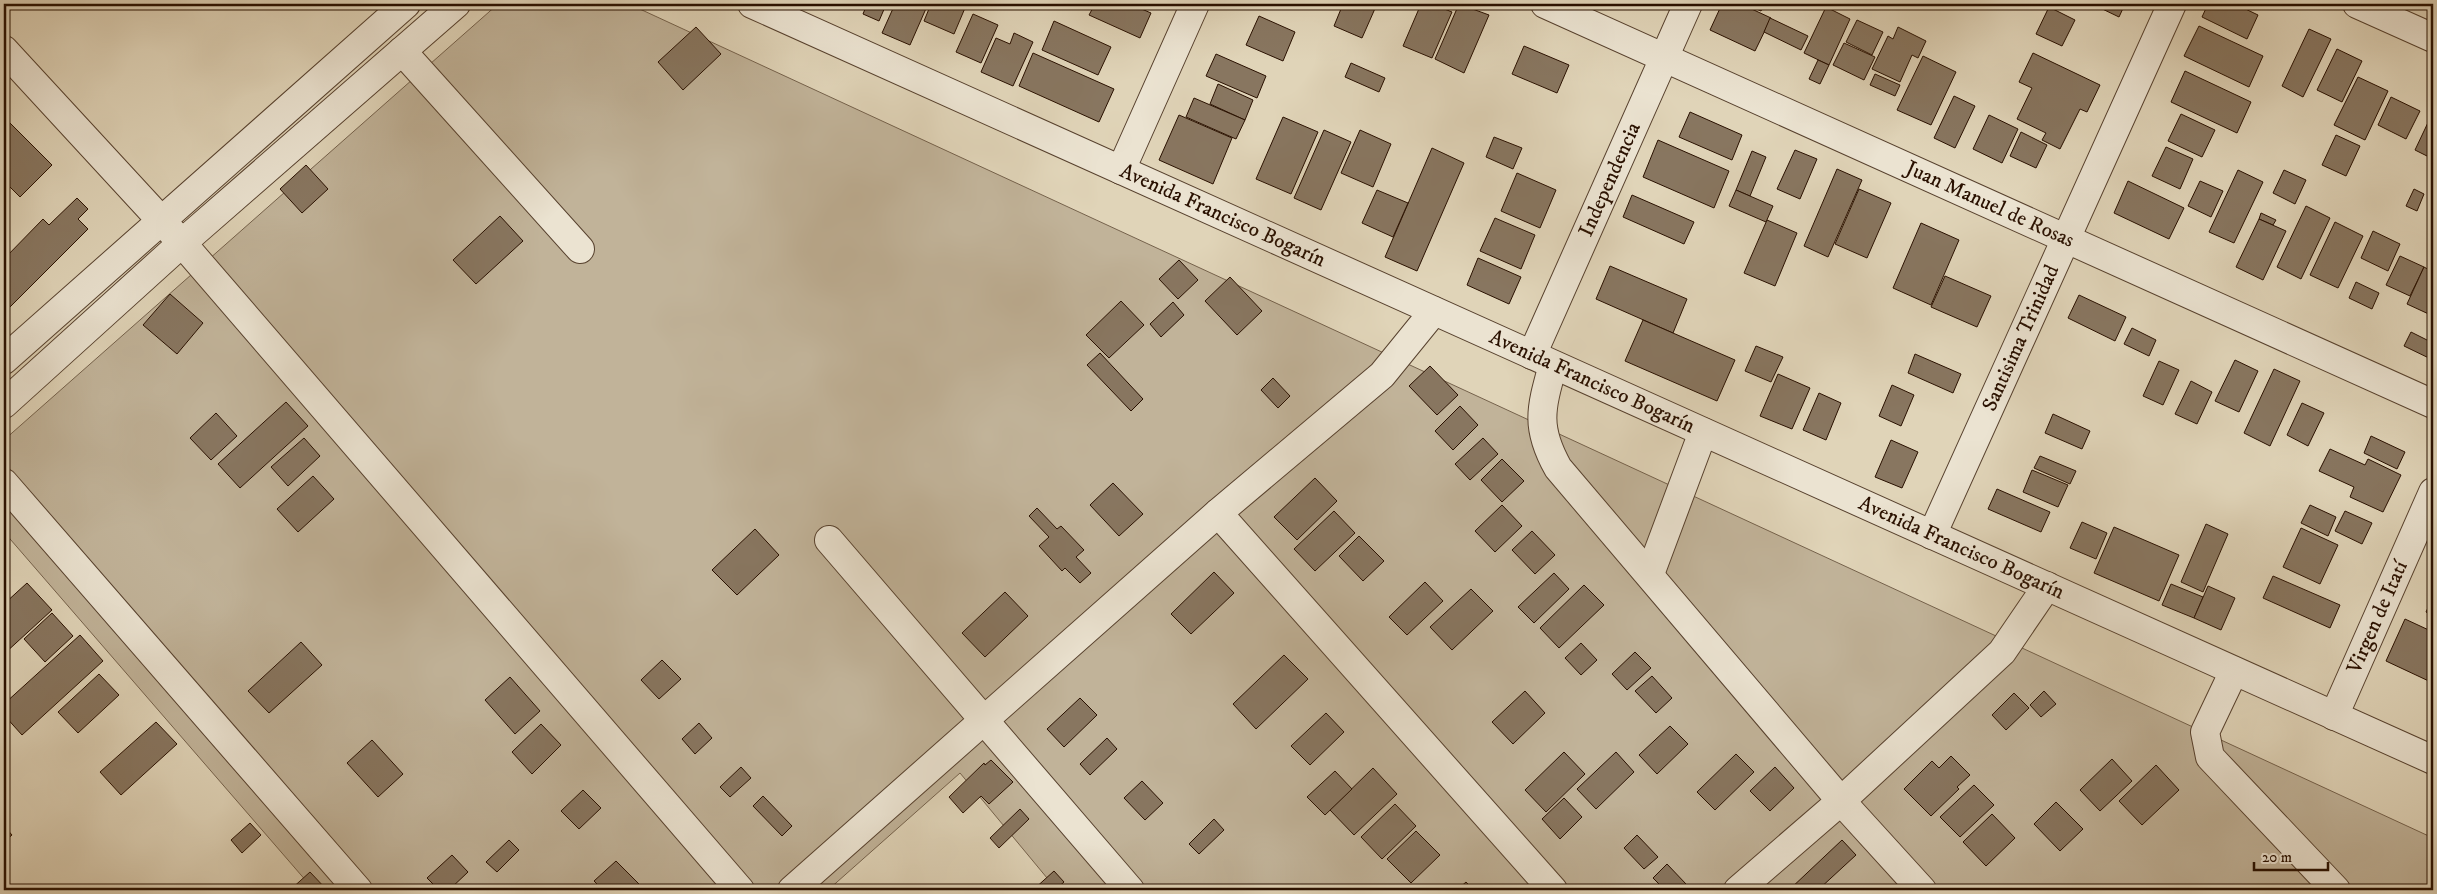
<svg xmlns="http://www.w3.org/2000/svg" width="2437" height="894" font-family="'IM FELL DW Pica',serif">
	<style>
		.green { fill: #c1b399; stroke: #75624c }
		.building { fill: #887660; stroke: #291000 }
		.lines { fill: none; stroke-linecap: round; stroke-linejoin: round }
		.minor-casing { stroke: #57412e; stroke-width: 30 }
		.minor { stroke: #ebe3d1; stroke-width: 28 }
		.labels { text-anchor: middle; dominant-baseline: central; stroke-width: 4.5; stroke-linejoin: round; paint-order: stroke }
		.street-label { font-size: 21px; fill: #291000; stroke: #ebe3d1 }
	</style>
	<rect width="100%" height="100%" fill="#e0d4b8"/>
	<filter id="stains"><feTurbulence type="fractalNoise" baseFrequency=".004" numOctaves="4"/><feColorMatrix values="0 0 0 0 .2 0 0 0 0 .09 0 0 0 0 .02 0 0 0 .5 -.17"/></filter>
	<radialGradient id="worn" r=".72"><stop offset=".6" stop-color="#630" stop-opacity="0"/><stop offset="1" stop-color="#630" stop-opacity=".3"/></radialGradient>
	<!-- green -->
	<path class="green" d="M498,4h131l1804,834v52h-1376l-97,-117 -132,117h-514l-310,-358v-92z"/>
	<!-- building -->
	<g class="building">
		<path d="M867,4h11l7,3 -6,14 -16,-7z"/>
		<path d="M895,4h33l-18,41 -28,-12z"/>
		<path d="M931,4h25l9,4 -11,26 -30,-13z"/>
		<path d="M1095,4h35l21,9 -11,25 -51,-23z"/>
		<path d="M1343,4h34l-15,34 -28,-12z"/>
		<path d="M1421,4h11l20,8 -20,46 -29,-12z"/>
		<path d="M1459,4l30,11 -25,58 -29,-14z"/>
		<path d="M1722,4h19l30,14 -16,33 -45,-21z"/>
		<path d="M1745,4h20l-4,7z"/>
		<path d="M2092,4h33l-6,13z"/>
		<path d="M2208,4h27l23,11 -11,24 -45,-22z"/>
		<path d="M1826,7l24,12 -21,46 -25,-12z"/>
		<path d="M2049,7l26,13 -13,26 -26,-12z"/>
		<path d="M973,14l25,11 -17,38 -25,-11z"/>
		<path d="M1259,16l36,16 -12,29 -37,-16z"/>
		<path d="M1770,18l38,18 -7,14 -37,-18z"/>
		<path d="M1857,20l26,12 -11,23 -26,-13z"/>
		<path d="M1054,21l57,26 -13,28 -56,-25z"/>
		<path d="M2199,26l64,30 -14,31 -65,-31z"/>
		<path d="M696,27l25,27 -38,36 -25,-28z"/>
		<path d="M1898,27l28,14 -8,17 -6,-3 -12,27 -28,-13 16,-33 5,3z"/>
		<path d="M2309,29l22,10 -28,58 -21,-11z"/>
		<path d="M1014,33l19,9 -20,44 -32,-14 15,-34 14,6z"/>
		<path d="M1844,43l31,14 -11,23 -31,-15z"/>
		<path d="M1524,46l45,19 -12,28 -45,-19z"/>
		<path d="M2337,49l25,12 -20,41 -25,-12z"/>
		<path d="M1033,53l81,36 -15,33 -80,-36z"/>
		<path d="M2033,53l67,32 -13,27 -7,-3 -20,40 -18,-9 4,-7 -29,-14 15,-31 -13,-6z"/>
		<path d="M1216,54l50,22 -9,22 -51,-22z"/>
		<path d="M1923,56l33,16 -25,53 -34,-15z"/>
		<path d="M1818,60l11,5 -9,19 -11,-5z"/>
		<path d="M1351,63l34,15 -6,14 -34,-15z"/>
		<path d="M2185,71l66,31 -14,31 -66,-31z"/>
		<path d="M1875,74l25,11 -5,11 -25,-11z"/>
		<path d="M2358,77l30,14 -23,49 -31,-15z"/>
		<path d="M1218,84l35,16 -8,20 -35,-16z"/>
		<path d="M1954,96l21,10 -20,42 -21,-10z"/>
		<path d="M2391,97l29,14 -14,28 -28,-14z"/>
		<path d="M1194,98l51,22 -9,19 -50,-22z"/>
		<path d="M1690,112l52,23 -10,25 -53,-23z"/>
		<path d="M2433,112v47l-18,-9z"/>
		<path d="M2181,114l34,16 -13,27 -34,-16z"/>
		<path d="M1179,115l53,23 -19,46 -54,-24z"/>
		<path d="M1989,115l29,14 -16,34 -29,-14z"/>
		<path d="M1283,117l35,15 -27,62 -35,-15z"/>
		<path d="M9,122l43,43 -32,32 -16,-16v-53z"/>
		<path d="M1324,130l27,12 -30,68 -27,-12z"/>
		<path d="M1360,130l31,14 -18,43 -32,-14z"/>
		<path d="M2021,132l26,13 -11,23 -26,-12z"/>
		<path d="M2336,135l24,11 -14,30 -24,-11z"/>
		<path d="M1494,137l28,11 -9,21 -27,-12z"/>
		<path d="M1658,140l71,31 -15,37 -71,-31z"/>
		<path d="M2166,147l27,12 -13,30 -28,-13z"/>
		<path d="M1432,148l32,15 -47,108 -32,-14z"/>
		<path d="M1795,150l22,9 -17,40 -23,-10z"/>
		<path d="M1752,151l14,6 -16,39 -14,-6z"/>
		<path d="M306,165l22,24 -26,24 -22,-24z"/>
		<path d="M1837,169l25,11 -34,77 -24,-11z"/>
		<path d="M2238,170l25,12 -29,61 -25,-11z"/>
		<path d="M2284,170l22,10 -11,24 -22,-11z"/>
		<path d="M1517,173l39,17 -16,38 -39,-17z"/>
		<path d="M2128,181l56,27 -15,31 -55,-26z"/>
		<path d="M2200,181l23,10 -12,26 -23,-11z"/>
		<path d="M1859,189l32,14 -24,55 -32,-14z"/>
		<path d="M2414,189l10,5 -7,17 -11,-5z"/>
		<path d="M1377,190l31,13 -15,34 -31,-14z"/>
		<path d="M1736,190l37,16 -7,16 -37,-16z"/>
		<path d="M1632,195l62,27 -10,22 -61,-27z"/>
		<path d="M77,198l11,11 -10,10 10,10 -84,84v-54l39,-40 6,6z"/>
		<path d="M2306,206l24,12 -29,61 -24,-12z"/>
		<path d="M2261,213l15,7 -3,5 -14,-6z"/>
		<path d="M500,216l23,25 -47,43 -23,-24z"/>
		<path d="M1495,218l40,17 -14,34 -41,-18z"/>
		<path d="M2259,219l27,12 -23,49 -27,-13z"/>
		<path d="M1767,220l30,13 -22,53 -31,-13z"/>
		<path d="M2335,222l28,14 -25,52 -28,-13z"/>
		<path d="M1921,223l38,17 -28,65 -38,-17z"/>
		<path d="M2373,231l27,13 -12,27 -27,-13z"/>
		<path d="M2400,256l24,11 -14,29 -24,-11z"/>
		<path d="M1478,258l43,19 -12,27 -42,-19z"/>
		<path d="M1179,260l19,20 -20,19 -19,-20z"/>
		<path d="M1610,266l77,33 -14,34 -77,-34z"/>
		<path d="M2424,267l9,5v44l-26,-12z"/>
		<path d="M1945,276l46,20 -14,31 -46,-20z"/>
		<path d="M1230,277l32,34 -25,24 -32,-34z"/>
		<path d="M2356,282l23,11 -7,16 -23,-11z"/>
		<path d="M170,294l33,29 -26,31 -34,-29z"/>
		<path d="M2079,295l47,22 -11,24 -47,-23z"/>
		<path d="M1121,301l23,24 -35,33 -23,-23z"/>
		<path d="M1173,302l11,13 -23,22 -11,-13z"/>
		<path d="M1643,320l92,40 -18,41 -92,-40z"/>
		<path d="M2132,328l24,12 -7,16 -25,-12z"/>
		<path d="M2411,332l22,11v17l-29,-14z"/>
		<path d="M1756,346l27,11 -12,25 -26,-11z"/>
		<path d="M1100,353l43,46 -12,12 -44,-46z"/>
		<path d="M1915,354l46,20 -8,19 -45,-20z"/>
		<path d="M2235,360l23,11 -19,41 -24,-11z"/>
		<path d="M2159,361l20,9 -16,35 -20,-9z"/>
		<path d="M1430,366l28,29 -21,20 -28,-29z"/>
		<path d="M2274,369l26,12 -30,65 -26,-13z"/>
		<path d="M1778,374l32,14 -18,41 -32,-13z"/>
		<path d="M1273,378l17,18 -12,12 -17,-18z"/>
		<path d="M2191,381l21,11 -15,32 -22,-10z"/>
		<path d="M1892,385l22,10 -13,31 -22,-10z"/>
		<path d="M1819,393l22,10 -15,37 -23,-10z"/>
		<path d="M286,402l22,24 -68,62 -22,-24z"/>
		<path d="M2302,403l22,10 -16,33 -21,-11z"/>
		<path d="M1460,406l18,19 -25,25 -18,-19z"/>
		<path d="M216,413l21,23 -26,24 -21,-22z"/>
		<path d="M2053,414l37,17 -8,18 -37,-16z"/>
		<path d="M2371,436l34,16 -8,17 -33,-16z"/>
		<path d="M304,438l16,18 -32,30 -17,-19z"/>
		<path d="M1483,438l15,16 -28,26 -15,-16z"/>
		<path d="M1891,440l27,12 -16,36 -27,-11z"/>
		<path d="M2330,449l35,16 3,-6 33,16 -18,37 -33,-15 4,-10 -35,-16z"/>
		<path d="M2040,456l36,15 -6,13 -36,-16z"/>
		<path d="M1502,459l22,22 -22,21 -21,-22z"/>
		<path d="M2032,470l36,15 -10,22 -35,-15z"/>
		<path d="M313,476l21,23 -36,33 -21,-23z"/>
		<path d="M1315,478l22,23 -40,39 -23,-23z"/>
		<path d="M1113,483l30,31 -24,22 -29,-31z"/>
		<path d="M1997,489l53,23 -9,20 -53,-23z"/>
		<path d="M1502,505l20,21 -27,26 -20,-21z"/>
		<path d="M2310,505l26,12 -8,19 -27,-13z"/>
		<path d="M1037,508l20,21 4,-3 23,24 -8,7 15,16 -11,10 -15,-15 -3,3 -23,-25 10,-9 -20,-21z"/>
		<path d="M1334,511l21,22 -40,38 -21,-22z"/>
		<path d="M2345,511l27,12 -10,21 -27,-13z"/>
		<path d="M2082,522l25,11 -11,26 -26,-11z"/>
		<path d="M2206,524l22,10 -25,58 -22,-10z"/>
		<path d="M2114,527l65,28 -20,46 -65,-28z"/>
		<path d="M2301,528l37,17 -18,39 -37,-17z"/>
		<path d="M755,529l24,26 -42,40 -25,-25z"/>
		<path d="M1532,531l23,24 -20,19 -23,-24z"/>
		<path d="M1359,536l25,25 -21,20 -24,-25z"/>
		<path d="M1214,572l20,21 -43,41 -20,-20z"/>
		<path d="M1554,573l15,16 -35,34 -16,-16z"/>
		<path d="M2273,576l67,29 -10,23 -67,-30z"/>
		<path d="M1425,582l18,19 -36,34 -18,-18z"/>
		<path d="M27,583l25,27 -48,44v-50z"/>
		<path d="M2171,584l32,13 -9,21 -32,-13z"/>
		<path d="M1584,585l20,20 -45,43 -19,-20z"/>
		<path d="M2208,586l27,12 -14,32 -27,-12z"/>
		<path d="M1471,589l22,22 -41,39 -22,-23z"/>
		<path d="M1005,592l23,24 -43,41 -23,-24z"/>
		<path d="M2433,597v19l-7,-4z"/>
		<path d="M52,613l21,23 -28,26 -21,-23z"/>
		<path d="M2405,619l28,13v51l-47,-22z"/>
		<path d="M80,635l23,26 -81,74 -18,-20v-11z"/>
		<path d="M301,642l21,23 -53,48 -21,-22z"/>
		<path d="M1581,643l16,17 -16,15 -16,-17z"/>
		<path d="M1635,652l16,16 -24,22 -15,-16z"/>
		<path d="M1284,655l24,24 -52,50 -23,-25z"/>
		<path d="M662,660l19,19 -22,20 -18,-19z"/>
		<path d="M99,674l20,21 -41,38 -20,-21z"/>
		<path d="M1652,676l20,22 -16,15 -21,-22z"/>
		<path d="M510,677l30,34 -25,23 -30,-34z"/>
		<path d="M1525,691l20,22 -32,31 -21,-22z"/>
		<path d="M2044,691l12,13 -15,13 -11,-12z"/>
		<path d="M2014,693l15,15 -23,22 -14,-15z"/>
		<path d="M1080,698l17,17 -33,32 -17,-18z"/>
		<path d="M1326,713l18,19 -34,33 -19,-19z"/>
		<path d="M156,722l21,22 -56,51 -21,-23z"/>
		<path d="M699,723l13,15 -17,16 -13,-15z"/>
		<path d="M541,724l20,21 -29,29 -20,-22z"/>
		<path d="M1670,726l18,18 -31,30 -18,-19z"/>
		<path d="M1107,738l10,11 -27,26 -10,-11z"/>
		<path d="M372,740l31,34 -25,23 -31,-34z"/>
		<path d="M1564,752l21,22 -39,38 -21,-22z"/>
		<path d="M1616,752l18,20 -38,37 -19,-20z"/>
		<path d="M1736,754l18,18 -39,38 -18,-18z"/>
		<path d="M1951,756l19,19 -13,12 2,2 -28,27 -27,-27 28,-28 7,7z"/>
		<path d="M2112,759l20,22 -32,30 -20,-21z"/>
		<path d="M991,760l22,22 -24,22 -8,-8 -18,17 -14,-16 35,-34 1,2z"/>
		<path d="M2156,765l23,25 -37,35 -23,-24z"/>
		<path d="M741,767l10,11 -21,19 -10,-10z"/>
		<path d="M1775,767l19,21 -24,23 -20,-20z"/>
		<path d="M1373,768l24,26 -43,41 -24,-25z"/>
		<path d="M1335,771l17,18 -27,26 -18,-18z"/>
		<path d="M1142,781l21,22 -18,17 -21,-22z"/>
		<path d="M1974,785l20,20 -34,32 -20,-20z"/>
		<path d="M583,790l18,18 -22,21 -18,-18z"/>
		<path d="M763,796l29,30 -10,10 -29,-30z"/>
		<path d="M1564,798l18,19 -22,22 -18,-20z"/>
		<path d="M2056,802l27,27 -23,22 -26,-27z"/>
		<path d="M1395,804l21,22 -34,33 -21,-22z"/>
		<path d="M1020,809l9,10 -30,29 -9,-10z"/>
		<path d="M1992,814l23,24 -29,28 -23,-24z"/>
		<path d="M1214,819l10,11 -25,24 -10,-10z"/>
		<path d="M250,823l11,12 -19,18 -11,-13z"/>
		<path d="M4,826l8,9 -8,7z"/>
		<path d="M1416,831l24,24 -29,28 -24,-24z"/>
		<path d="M1637,835l21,22 -14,12 -20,-21z"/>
		<path d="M509,840l10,10 -22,22 -11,-10z"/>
		<path d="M1842,840l14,15 -38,35h-29z"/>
		<path d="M452,855l16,17 -19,18h-10l-12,-12z"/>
		<path d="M616,861l25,25 -4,4h-34l-9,-9z"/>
		<path d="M1667,864l19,20 -6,6h-15l-12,-12z"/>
		<path d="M1054,871l10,11 -9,8h-22z"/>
		<path d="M310,872l17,18h-37z"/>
		<path d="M1466,882l8,8h-17z"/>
	</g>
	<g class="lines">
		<defs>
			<g id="minor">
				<path id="s1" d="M752,4l1681,756"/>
				<path id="s2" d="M1545,4l888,400"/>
				<path d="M2357,4l76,34"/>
				<path d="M4,50l178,193 558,647"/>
				<path d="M402,51l178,198"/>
				<path d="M1121,170l74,-166"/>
				<path id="s3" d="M1532,355l156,-351"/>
				<path d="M4,360l402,-356"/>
				<path d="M1553,365c-12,43 -18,62 5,103l283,333 81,89"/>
				<path d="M4,404l178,-161 274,-239"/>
				<path d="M4,483l354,407"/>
				<path d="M1218,513l335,377"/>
				<path id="s4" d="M1932,535l240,-531"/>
				<path d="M829,540l301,350"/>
				<path d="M1650,574l53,-142"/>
				<path d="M2234,671l-29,61 5,25 126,133"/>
				<path id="s5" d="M2334,716l99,-224"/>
				<path d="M792,890l426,-377 164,-138 52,-64"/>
				<path d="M1738,890l103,-89 161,-149 45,-66"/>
			</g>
		</defs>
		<!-- minor casing -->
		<use href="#minor" class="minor-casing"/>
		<!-- minor -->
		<use href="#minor" class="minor"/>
	</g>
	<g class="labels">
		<!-- street labels -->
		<g class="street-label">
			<text stroke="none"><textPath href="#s3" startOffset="192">Independencia</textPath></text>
			<text stroke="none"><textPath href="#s2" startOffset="488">Juan Manuel de Rosas</textPath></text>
			<text stroke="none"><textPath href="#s1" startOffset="516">Avenida Francisco Bogarín</textPath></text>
			<text stroke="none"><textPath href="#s4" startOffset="216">Santisima Trinidad</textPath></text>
			<text stroke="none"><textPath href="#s1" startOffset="921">Avenida Francisco Bogarín</textPath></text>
			<text stroke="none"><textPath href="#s1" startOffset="1326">Avenida Francisco Bogarín</textPath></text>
			<text stroke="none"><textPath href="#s5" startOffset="108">Virgen de Itatí</textPath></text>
		</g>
	</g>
	<!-- margin -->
	<rect width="2437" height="894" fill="none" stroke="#e0d4b8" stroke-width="20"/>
	<rect x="5" y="5" width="2427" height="884" fill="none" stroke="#291000" stroke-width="2.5"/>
	<rect x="10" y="10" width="2417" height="874" fill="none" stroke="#291000"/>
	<!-- scale -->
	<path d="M2254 862v8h74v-8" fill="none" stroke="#291000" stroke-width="2.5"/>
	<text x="2262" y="862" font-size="15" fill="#291000" stroke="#ebe3d1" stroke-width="4" paint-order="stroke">20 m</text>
	<rect width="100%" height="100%" filter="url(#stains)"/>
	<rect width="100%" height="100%" fill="url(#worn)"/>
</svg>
